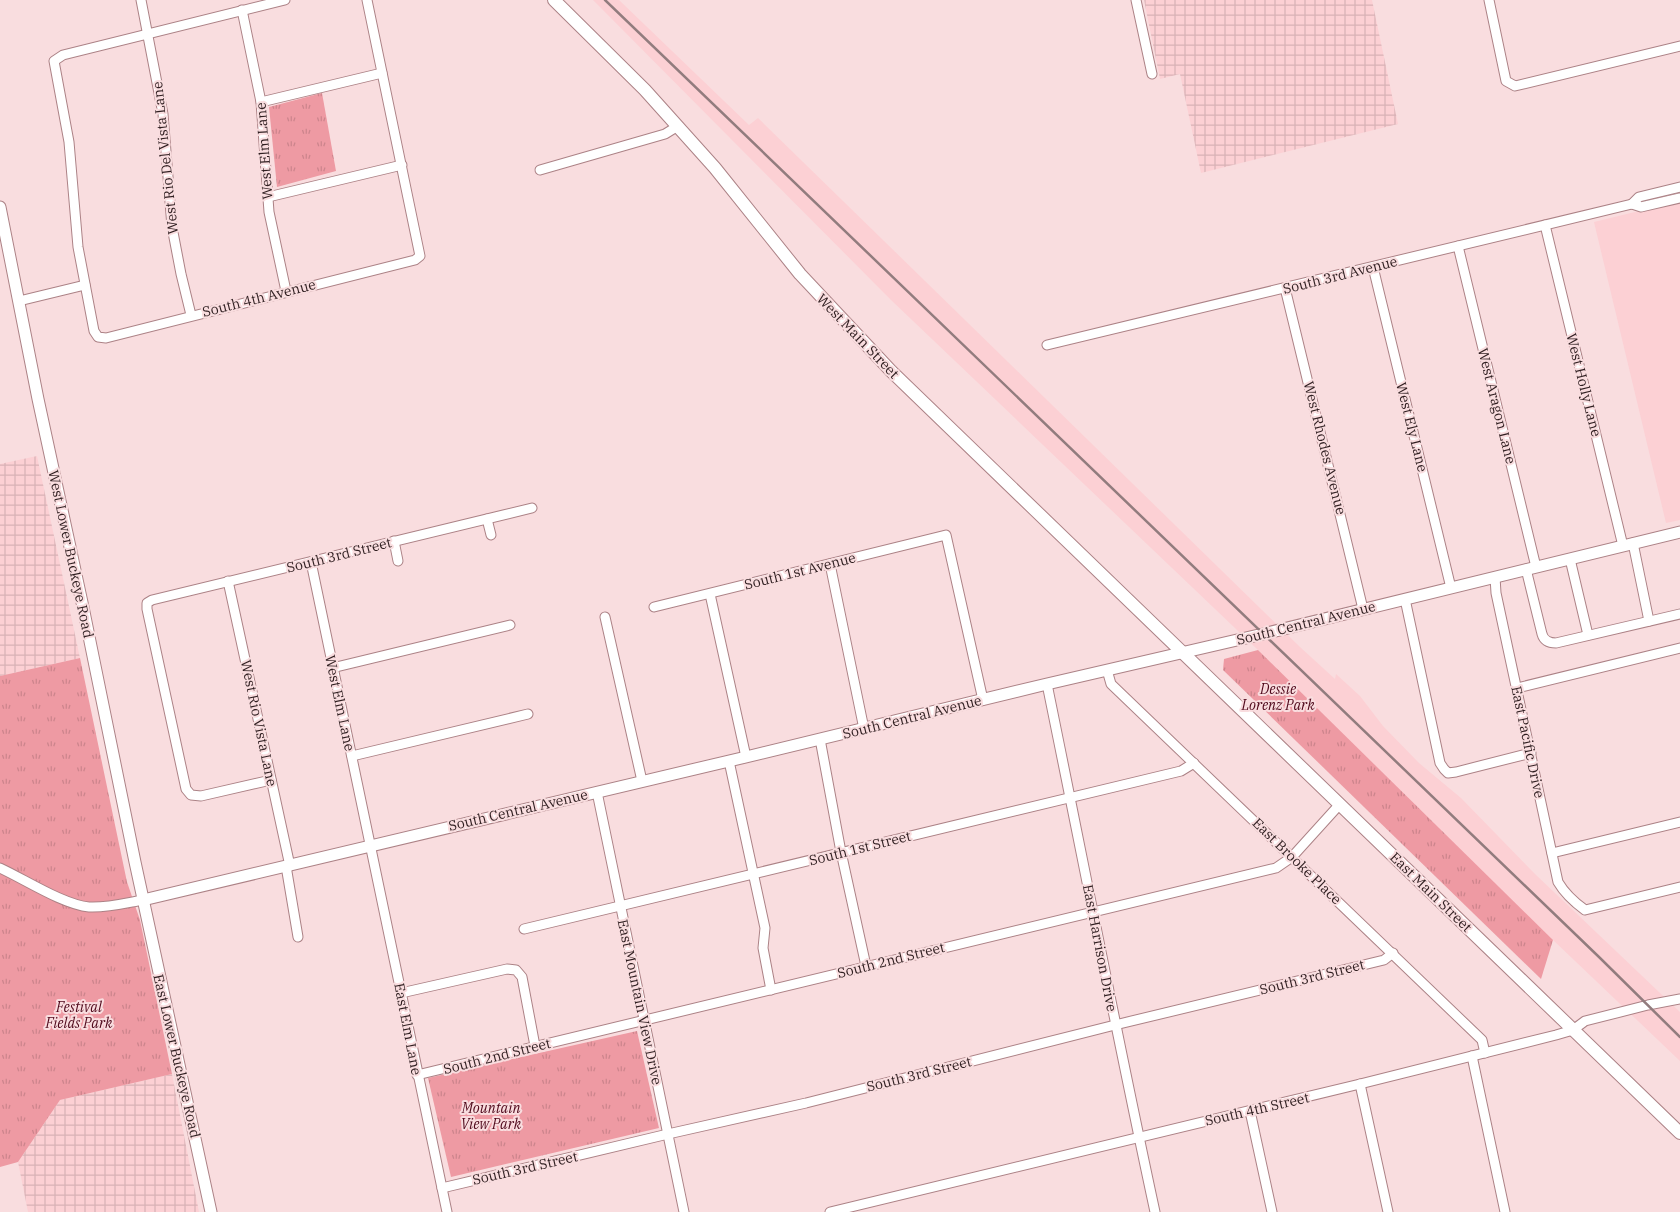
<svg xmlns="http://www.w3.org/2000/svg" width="1680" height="1212" font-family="'IBM Plex Serif',serif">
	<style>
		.built { fill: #fcd0d4 }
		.industrial { fill: url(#industrial-grid) }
		.park { fill: url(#park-tufts) }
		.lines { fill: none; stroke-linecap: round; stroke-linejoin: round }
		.street-casing { stroke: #ac8286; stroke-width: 11 }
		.secondary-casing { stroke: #ac8286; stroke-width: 13 }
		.primary-casing { stroke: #ac8286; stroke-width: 14 }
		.street { stroke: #fff; stroke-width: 9 }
		.secondary { stroke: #fff; stroke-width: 11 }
		.primary { stroke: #fff; stroke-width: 12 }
		.rail { stroke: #927c7e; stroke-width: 2.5 }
		.labels { text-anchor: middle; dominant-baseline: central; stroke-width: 4; stroke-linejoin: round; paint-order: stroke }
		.street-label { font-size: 14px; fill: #2f1e20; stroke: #f9dddf }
		.park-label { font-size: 14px; font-style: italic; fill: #4f081b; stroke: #f9dddf }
	</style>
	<defs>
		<pattern id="industrial-grid" width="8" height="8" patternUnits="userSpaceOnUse" patternTransform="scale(1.25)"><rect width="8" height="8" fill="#fcd0d4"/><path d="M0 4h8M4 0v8" fill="none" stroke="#d8b2b6"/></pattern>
		<pattern id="park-tufts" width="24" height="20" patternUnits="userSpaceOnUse" patternTransform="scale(1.25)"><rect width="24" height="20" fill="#ee9aa3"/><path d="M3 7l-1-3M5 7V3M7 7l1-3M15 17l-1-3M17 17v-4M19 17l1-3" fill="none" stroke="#cc848c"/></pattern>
	</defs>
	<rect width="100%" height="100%" fill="#f9dddf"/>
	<!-- built -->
	<g class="built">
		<path d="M593,0h26l130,125 9,-7 542,529 35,32 1,-5 24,22 23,30 36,37 42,35 74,76 145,138v49l-127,-121 -295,-290 -367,-350z"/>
		<path d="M1680,201v319l-14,3 -72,-301z"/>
	</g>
	<!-- industrial -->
	<g class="industrial">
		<path d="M1144,0h228l26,124 -197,49 -21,-99 -20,5z"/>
		<path d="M37,456l43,202 -80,18v-212z"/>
		<path d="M172,1074l27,138h-171l-10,-50 42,-62z"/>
	</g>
	<!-- park -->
	<g class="park">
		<path d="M322,93l14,78 -59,16 -8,-80z"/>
		<path d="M1258,650l295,290 -12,39 -318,-309 1,-11z"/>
		<path d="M80,658l47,224 13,38 32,154 -112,26 -42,62 -18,5v-491z"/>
		<path d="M637,1031l22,97 -208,49 -23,-99z"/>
	</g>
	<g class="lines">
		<defs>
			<g id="street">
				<path d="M141,0l22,114 9,113 9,47 10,41"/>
				<path d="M285,0l-222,55 -9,6 15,81 9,105 16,84 4,6 8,1 309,-78 5,-4 -53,-256"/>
				<path d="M1136,0l16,74"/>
				<path d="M1489,0l17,81 9,5 165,-40"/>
				<path d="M242,10l19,92 8,110 17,79"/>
				<path d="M261,102l121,-29"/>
				<path d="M540,170l125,-36 13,-8"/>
				<path d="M268,197l134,-32"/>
				<path d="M1632,204l7,-7 41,-10"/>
				<path d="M1545,225l78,321"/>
				<path d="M1458,246l78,321"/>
				<path d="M1373,267l78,321"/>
				<path d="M1285,288l78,321"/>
				<path d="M19,301l66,-16"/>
				<path d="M1047,345l585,-141 9,3 39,-9"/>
				<path d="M487,519l4,16"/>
				<path d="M394,541l4,20"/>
				<path d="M1633,543l16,78"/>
				<path d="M1570,559l18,76"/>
				<path d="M311,562l136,650"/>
				<path d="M830,564l34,165"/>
				<path d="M1526,569l16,65c2,7 7,9 14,9l124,-29"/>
				<path d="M1495,577l1,16 62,289c7,12 16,20 27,28l95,-23"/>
				<path d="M228,581l62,285"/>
				<path d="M710,594l36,163"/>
				<path d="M1405,599l35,164 4,6 4,4 8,-1 75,-19"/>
				<path d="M654,607l292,-72 37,165"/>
				<path d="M605,617l37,164"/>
				<path d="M332,668l178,-43"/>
				<path d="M1107,670l4,14 371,356 3,13"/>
				<path d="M1047,684c36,176 70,352 108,528"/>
				<path d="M1517,688l163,-40"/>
				<path d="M820,739l21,113 25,114"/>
				<path d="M352,756l176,-42"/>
				<path d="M729,761l36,167 -2,20 8,42"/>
				<path d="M271,780l-70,16 -10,-1 -5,-6 -39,-180v-6l5,-3 380,-92"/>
				<path d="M597,792l87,420"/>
				<path d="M1552,853l128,-31"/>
				<path d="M286,866l12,71"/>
				<path d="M0,868c24,11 64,37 89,39 18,1 37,-4 54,-7"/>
				<path d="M524,929l657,-158 13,-8"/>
				<path d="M401,993l106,-24 9,1 6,7 13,69"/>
				<path d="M1472,1056l33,156"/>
				<path d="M417,1075l859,-207 16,-11 48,-53"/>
				<path d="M1360,1084l28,128"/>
				<path d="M1250,1111l22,101"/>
				<path d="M442,1188l226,-54 138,-31 309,-78 269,-65 9,-7"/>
				<path d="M830,1212l530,-128 196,-49 17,-5 12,-9 63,-16 32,-6"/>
			</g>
			<g id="secondary">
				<path d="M0,207l38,192 45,208 52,255 76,350"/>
				<path d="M143,900l603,-143 301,-73 216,-50 417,-102"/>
			</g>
			<path id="primary" d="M554,0l91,90 70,78 85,106 91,97 789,762"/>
		</defs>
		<!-- street casing -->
		<use href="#street" class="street-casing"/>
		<!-- secondary casing -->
		<use href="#secondary" class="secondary-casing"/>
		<!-- primary casing -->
		<use href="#primary" class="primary-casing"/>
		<!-- street -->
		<use href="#street" class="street"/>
		<!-- secondary -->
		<use href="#secondary" class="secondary"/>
		<!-- primary -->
		<use href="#primary" class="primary"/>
		<!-- rail -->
		<path class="rail" d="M605,0l994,957 81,80"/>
	</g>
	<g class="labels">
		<!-- street labels -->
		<g class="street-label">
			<text transform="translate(264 151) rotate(-94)">West Elm Lane</text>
			<text transform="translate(165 158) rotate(-96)">West Rio Del Vista Lane</text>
			<text transform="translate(1340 275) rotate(-14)">South 3rd Avenue</text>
			<text transform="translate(259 298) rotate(-14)">South 4th Avenue</text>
			<text transform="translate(858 336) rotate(46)">West Main Street</text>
			<text transform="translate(1584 385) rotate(76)">West Holly Lane</text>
			<text transform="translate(1497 406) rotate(76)">West Aragon Lane</text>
			<text transform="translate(1412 427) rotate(76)">West Ely Lane</text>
			<text transform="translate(1325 448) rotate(76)">West Rhodes Avenue</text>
			<text transform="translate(71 554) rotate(78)">West Lower Buckeye Road</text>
			<text transform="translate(339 555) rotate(-14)">South 3rd Street</text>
			<text transform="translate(800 571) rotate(-14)">South 1st Avenue</text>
			<text transform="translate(1306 623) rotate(-14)">South Central Avenue</text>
			<text transform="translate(340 703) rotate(78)">West Elm Lane</text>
			<text transform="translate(912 717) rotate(-14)">South Central Avenue</text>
			<text transform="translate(259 723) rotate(78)">West Rio Vista Lane</text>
			<text transform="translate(1528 742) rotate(78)">East Pacific Drive</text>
			<text transform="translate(518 810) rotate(-13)">South Central Avenue</text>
			<text transform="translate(860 848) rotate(-14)">South 1st Street</text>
			<text transform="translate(1297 861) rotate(44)">East Brooke Place</text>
			<text transform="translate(1431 892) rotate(44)">East Main Street</text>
			<text transform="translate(1100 948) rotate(79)">East Harrison Drive</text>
			<text transform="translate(891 960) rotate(-14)">South 2nd Street</text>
			<text transform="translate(1312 977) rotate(-14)">South 3rd Street</text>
			<text transform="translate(640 1002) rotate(78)">East Mountain View Drive</text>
			<text transform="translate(408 1029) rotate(79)">East Elm Lane</text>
			<text transform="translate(177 1056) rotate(77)">East Lower Buckeye Road</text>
			<text transform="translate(497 1056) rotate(-14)">South 2nd Street</text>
			<text transform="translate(919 1074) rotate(-14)">South 3rd Street</text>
			<text transform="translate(1257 1109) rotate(-13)">South 4th Street</text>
			<text transform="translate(525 1168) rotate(-13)">South 3rd Street</text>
		</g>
		<!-- park labels -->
		<g class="park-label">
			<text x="1278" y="689">Dessie<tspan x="1278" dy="16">Lorenz Park</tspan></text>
			<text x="79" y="1007">Festival<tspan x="79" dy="16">Fields Park</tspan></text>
			<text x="491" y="1108">Mountain<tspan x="491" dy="16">View Park</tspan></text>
		</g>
	</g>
</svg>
